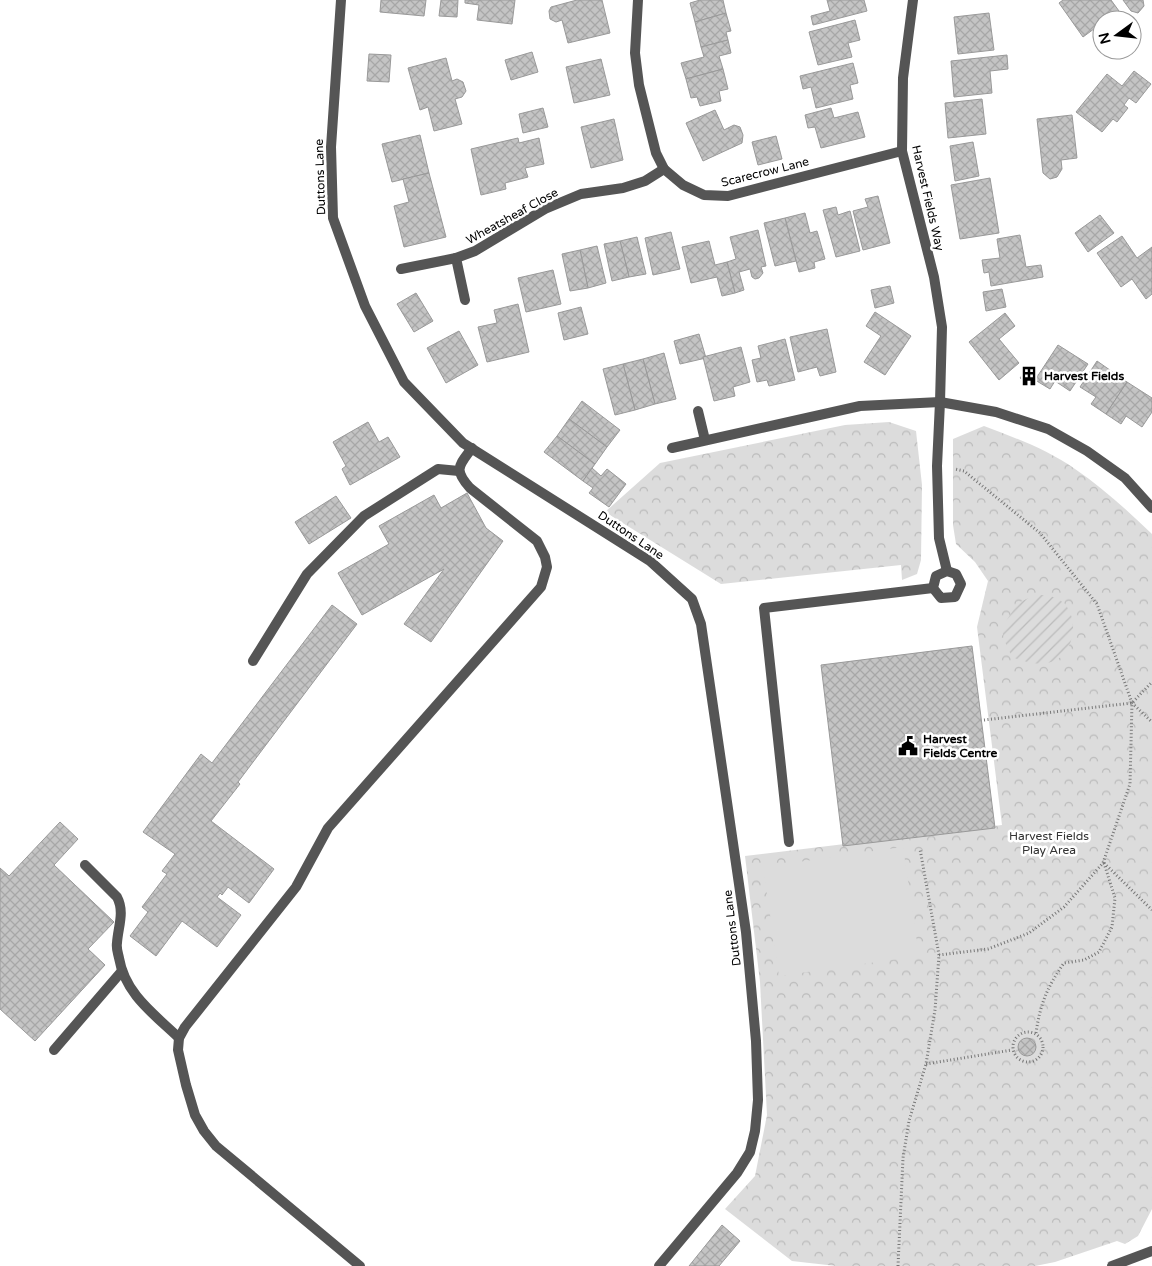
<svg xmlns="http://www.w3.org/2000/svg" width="1152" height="1266" font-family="'Varela Round',sans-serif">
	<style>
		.park { fill: url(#park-crowns) }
		.garden { fill: url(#garden-furrows) }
		.pitch { fill: #dcdcdc }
		.building { fill: url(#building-cross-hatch); stroke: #999 }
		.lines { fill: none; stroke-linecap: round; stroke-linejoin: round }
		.path { stroke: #777; stroke-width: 3; stroke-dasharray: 1 2.5; stroke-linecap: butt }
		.service { stroke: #555; stroke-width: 10 }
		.minor { stroke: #555; stroke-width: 10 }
		.labels { text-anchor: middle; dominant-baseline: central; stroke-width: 5; stroke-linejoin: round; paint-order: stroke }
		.street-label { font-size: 12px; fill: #000; stroke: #fff }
		.poi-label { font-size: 12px; font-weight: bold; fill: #000; stroke: #fff; text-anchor: start }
		.park-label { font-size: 12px; fill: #333; stroke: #fff }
	</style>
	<defs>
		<pattern id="park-crowns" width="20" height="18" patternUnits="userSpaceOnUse" patternTransform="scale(1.25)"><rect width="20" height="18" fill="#dcdcdc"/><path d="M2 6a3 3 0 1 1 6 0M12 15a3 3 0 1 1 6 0" fill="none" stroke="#bbb"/></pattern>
		<pattern id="garden-furrows" width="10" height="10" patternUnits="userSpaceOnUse" patternTransform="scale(1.25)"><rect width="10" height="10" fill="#dcdcdc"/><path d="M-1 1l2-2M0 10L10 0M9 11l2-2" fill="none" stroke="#bbb"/></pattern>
		<pattern id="building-cross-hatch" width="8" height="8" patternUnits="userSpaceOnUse" patternTransform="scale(1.25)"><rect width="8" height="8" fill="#c4c4c4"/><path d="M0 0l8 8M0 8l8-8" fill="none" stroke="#a7a7a7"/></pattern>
	</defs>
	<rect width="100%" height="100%" fill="#fff"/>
	<!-- park -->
	<g class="park">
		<path d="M889,422l27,9 6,54 -1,75 -4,14 -15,6 -1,-15 -180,19 -116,-72 55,-49 185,-38z"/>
		<path d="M984,426c32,12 64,24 91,43 28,19 53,42 77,65v675l-14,27 -13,8 -8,-3 -62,21 -20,4h-199l-44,-5 -67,-52 30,-33 12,-61 -7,-133 -15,-126 257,-31 -25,-198 11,-46 -13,-19 -19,-18 -3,-19v-86z"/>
	</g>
	<!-- garden -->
	<path class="garden" d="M1035,595c9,0 18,0 26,6 20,14 14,55 -10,61 -13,4 -27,0 -39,-5l-7,-15 -3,-12 4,-9 12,-18z"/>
	<!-- pitch -->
	<path class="pitch" d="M903,847l16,109 -140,20 -16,-109z"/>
	<!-- building -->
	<g class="building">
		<path d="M381,0h45l-2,16 -44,-4z"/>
		<path d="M441,0h17l-1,17 -18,-1z"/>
		<path d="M465,0h50l-3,24 -35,-4 2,-15 -14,-2z"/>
		<path d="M577,0h25l8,33 -42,10 -6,-23 -6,2 -6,-3 -1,-8 2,-4z"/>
		<path d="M700,0h23l3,13 -31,9 -5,-19z"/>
		<path d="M827,0h37l3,11 -54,14 -2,-9 19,-5z"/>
		<path d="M1063,0h48l8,11 -13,9h-4v3l-19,14 -24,-34z"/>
		<path d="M1123,0h20l1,6 -6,7 -7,-2z"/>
		<path d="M726,13l5,18 -5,1 2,8 -27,7 -6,-25z"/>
		<path d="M989,13l5,37 -36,4 -4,-37z"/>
		<path d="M855,20l5,20 -12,3 4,14 -34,8 -9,-33z"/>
		<path d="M728,40l3,13 -12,3 4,13 -37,10 -5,-16 23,-6 -3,-10z"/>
		<path d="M532,52l6,20 -27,8 -6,-20z"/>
		<path d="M369,54l22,1 -2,27 -22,-1z"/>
		<path d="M1007,55l1,14 -18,2 2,22 -38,4 -3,-36z"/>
		<path d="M446,58l6,23 5,-2 6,3 3,9 -4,6 -7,2 7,25 -28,7 -6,-24 -8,3 -12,-42z"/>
		<path d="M601,59l9,36 -36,8 -8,-36z"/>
		<path d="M853,63l5,20 -8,2 3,14 -37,9 -5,-21 -8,2 -3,-13z"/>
		<path d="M723,69l5,20 -9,2 2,10 -21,5 -3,-9 -6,1 -5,-19z"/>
		<path d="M1134,71l17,13 -15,19 -7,-5 -5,7 4,3 -11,14 -4,-3 -11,13 -26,-20 31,-38 15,12z"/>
		<path d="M982,99l4,35 -38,4 -3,-35z"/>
		<path d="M543,108l5,19 -25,6 -4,-19z"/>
		<path d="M831,108l3,10 24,-6 7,25 -44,11 -6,-21 -7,1 -3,-13z"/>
		<path d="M715,110l9,20 10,-5 6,2 3,8 -1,8 -39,18 -17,-38z"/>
		<path d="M1072,115l5,43 -16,2 1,9 -5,8 -7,2 -7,-6 -6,-54z"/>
		<path d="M614,119l9,41 -32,8 -10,-41z"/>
		<path d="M420,135l9,38 -37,9 -10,-38z"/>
		<path d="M776,136l6,23 -24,6 -6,-23z"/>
		<path d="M518,138l1,5 20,-5 5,26 -19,4 3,9 -23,6 1,6 -25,6 -10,-46z"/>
		<path d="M973,142l6,34 -24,5 -5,-35z"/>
		<path d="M429,173l17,64 -42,10 -10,-41 15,-4 -6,-23z"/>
		<path d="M990,178l9,55 -39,6 -9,-54z"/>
		<path d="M878,196l12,47 -27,7 -10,-39 15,-4 -3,-8z"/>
		<path d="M836,207l2,8 12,-4 10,40 -24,6 -13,-47z"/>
		<path d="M805,213l5,20 7,-2 8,28 -11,3 1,6 -16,4 -14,-54z"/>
		<path d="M1100,215l14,18 -26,19 -13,-19z"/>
		<path d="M785,218l11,43 -21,5 -11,-43z"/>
		<path d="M758,230l8,36 -5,1 2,6 -4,5 -4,1 -3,-2 -2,-8 -11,3 5,18 -9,3 -8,-31 9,-3 -6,-22z"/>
		<path d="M671,232l9,37 -27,6 -8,-37z"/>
		<path d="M1020,235l6,32 15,-2 2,12 -52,9 -2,-14 -5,1 -2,-13 18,-2 -3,-19z"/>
		<path d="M1122,236l15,22 15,-11v47l-6,5 -14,-20 -11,8 -24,-34z"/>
		<path d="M637,237l9,37 -17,3 -9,-36z"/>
		<path d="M620,241l9,36 -17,4 -8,-37z"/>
		<path d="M709,241l6,24 12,-3 8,31 -13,3 -5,-19 -26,6 -9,-36z"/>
		<path d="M597,246l9,37 -18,5 -8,-38z"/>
		<path d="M580,250l8,38 -18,3 -8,-37z"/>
		<path d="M553,270l8,34 -35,8 -8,-34z"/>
		<path d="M890,286l4,17 -19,5 -4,-18z"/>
		<path d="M1002,289l4,18 -20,4 -3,-19z"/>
		<path d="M416,293l17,28 -19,11 -17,-28z"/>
		<path d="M518,304l11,48 -42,10 -9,-35 19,-4 -3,-13z"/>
		<path d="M581,307l7,27 -24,6 -6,-27z"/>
		<path d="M875,312l36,24 -26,39 -21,-13 17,-26 -15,-10z"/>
		<path d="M1005,313l10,13 -16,13 20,24 -20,17 -30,-38z"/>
		<path d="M827,329l9,43 -16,4 -3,-9 -19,5 -8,-35z"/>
		<path d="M459,331l19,34 -32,18 -19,-35z"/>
		<path d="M699,334l7,24 -26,6 -6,-23z"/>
		<path d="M785,339l10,41 -26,6 -2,-6 -10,2 -5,-22 9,-2 -3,-12z"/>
		<path d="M1058,345l30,19 -18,27 -15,-10 -5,8 -15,-9z"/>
		<path d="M741,347l9,35 -17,5 2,9 -21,5 -11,-44z"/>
		<path d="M664,353l12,46 -21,5 -12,-45z"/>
		<path d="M643,359l12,45 -20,6 -12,-46z"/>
		<path d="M1097,361l30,21 -21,32 -15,-10 5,-7 -16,-10z"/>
		<path d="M623,364l12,46 -20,5 -12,-46z"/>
		<path d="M1028,368l9,6 -7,11 -10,-7z"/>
		<path d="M1127,382l25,16v14l-10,15 -16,-11 -5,8 -15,-10z"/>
		<path d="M582,401l38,29 -13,17 -38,-28z"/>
		<path d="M569,419l38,28 -12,17 -38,-28z"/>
		<path d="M368,422l11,20 9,-5 12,20 -50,28 -8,-16 4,-3 -13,-24z"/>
		<path d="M557,436l38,28 -12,17 -39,-29z"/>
		<path d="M592,468l9,8 6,-7 19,15 -17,23 -20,-14 4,-5 -10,-7z"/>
		<path d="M467,493l19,35 17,13 -72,101 -27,-18 40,-55 -82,46 -24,-42 51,-29 -10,-18 55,-31 7,13z"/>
		<path d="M336,496l15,22 -42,26 -14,-22z"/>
		<path d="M332,605l25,19 -119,158 2,2 -29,37 63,48 -25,34 -21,-16 -6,8 -2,-2 -3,4 24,18 -24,32 -35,-26 -26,35 -26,-20 18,-24 -6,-5 25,-33 -5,-3 13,-17 -32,-22 58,-78 11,9z"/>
		<path d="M972,646l23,182 -152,18 -22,-181z"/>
		<path d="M60,822l18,17 -24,26 60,57 -26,27 17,16 -70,76 -35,-32v-141l9,8z"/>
		<circle cx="1027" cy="1047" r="9"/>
		<path d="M722,1225l18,16 -21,25h-30z"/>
	</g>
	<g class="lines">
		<!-- path -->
		<g class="path">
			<path d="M1132,703l20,19"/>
			<path d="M984,720l148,-17 20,-21"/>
			<path d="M1104,863l48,47"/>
			<path d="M939,955l49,-6 41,-16 35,-26 39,-44 27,-79 2,-81 -35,-99 -57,-71 -76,-62 -9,-2"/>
			<circle cx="1028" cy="1047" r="15"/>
			<path d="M1036,1033c4,-28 11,-46 28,-70l20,-3 15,-8 13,-25 3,-29 -11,-35"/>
			<path d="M926,1064l86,-14"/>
			<path d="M898,1266l5,-108 6,-37 17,-57 9,-54 4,-55 -19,-106"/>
		</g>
		<!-- service -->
		<g class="service">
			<path d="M940,402l-3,64 2,72 8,33"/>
			<path d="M947,571l9,3 5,10 -6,13 -14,1 -8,-10 3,-12z"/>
			<path d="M253,661l54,-87 57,-58 74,-47 21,2"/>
			<path d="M789,842l-25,-234 169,-20"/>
			<path d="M85,865l32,32c8,15 1,30 0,46 -1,5 1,10 2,15 6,36 35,56 60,80"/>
			<path d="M54,1050l68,-79"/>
			<path d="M360,1266l-144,-120 -12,-15 -9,-16 -9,-30 -8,-35 1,-12 6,-11 111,-140 32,-59 213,-241 6,-20 -2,-10 -8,-16 -67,-53c-17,-19 -11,-22 2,-40"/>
		</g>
		<!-- minor -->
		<g class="minor">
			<path d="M341,0l-10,147 2,71 32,88 39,76 59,61 187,118 42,38 9,25 45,308 10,109 2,59 -3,31 -5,21 -13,21 -78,93"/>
			<path d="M638,0l-3,53 4,32 17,68 8,16 19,16 21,10 24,1 174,-45"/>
			<path d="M913,0l-10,78 -1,73 32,126 8,50 -2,75"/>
			<path d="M456,258l9,42"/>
			<path d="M401,269l55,-11 19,-7 70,-42 36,-15 42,-6 22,-7 19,-12"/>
			<path d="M698,411l7,29"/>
			<path d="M672,448l188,-42 80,-4 56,10 52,17 39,22 38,27 27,30"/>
			<path d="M1112,1266l40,-15"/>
		</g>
	</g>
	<!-- icons -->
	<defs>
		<symbol id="building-bare" viewBox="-9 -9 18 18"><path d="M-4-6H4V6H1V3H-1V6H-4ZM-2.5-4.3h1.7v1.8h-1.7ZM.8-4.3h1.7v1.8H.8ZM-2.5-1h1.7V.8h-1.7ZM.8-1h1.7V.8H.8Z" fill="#000" stroke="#fff" stroke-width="2.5" paint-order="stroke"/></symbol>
		<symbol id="civic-bare" viewBox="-9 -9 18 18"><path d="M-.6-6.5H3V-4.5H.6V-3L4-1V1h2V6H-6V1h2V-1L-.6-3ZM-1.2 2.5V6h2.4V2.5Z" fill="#000" stroke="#fff" stroke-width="2.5" paint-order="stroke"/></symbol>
	</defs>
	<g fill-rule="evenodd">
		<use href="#building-bare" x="1015" y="362" width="28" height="28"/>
		<use href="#civic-bare" x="894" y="732" width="28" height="28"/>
	</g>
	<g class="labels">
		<!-- street labels -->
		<g class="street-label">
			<text transform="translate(765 172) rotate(-14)">Scarecrow Lane</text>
			<text transform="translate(320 177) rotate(-92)">Duttons Lane</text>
			<text transform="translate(928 198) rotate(77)">Harvest Fields Way</text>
			<text transform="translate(512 216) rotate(-29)">Wheatsheaf Close</text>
			<text transform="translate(631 535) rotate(34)">Duttons Lane</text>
			<text transform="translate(732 928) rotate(-97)">Duttons Lane</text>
		</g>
		<!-- poi labels -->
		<g class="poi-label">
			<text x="1044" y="376">Harvest Fields</text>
			<text x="923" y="739">Harvest<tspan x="923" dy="14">Fields Centre</tspan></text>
		</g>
		<!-- park labels -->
		<g class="park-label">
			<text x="1049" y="836">Harvest Fields<tspan x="1049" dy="14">Play Area</tspan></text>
		</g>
	</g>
	<!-- north arrow -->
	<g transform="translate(1117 35) rotate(255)"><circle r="24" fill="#ffffff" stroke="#999999"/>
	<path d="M0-4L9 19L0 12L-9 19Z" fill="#000000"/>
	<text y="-8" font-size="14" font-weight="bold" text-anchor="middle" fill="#000000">N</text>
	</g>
</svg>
